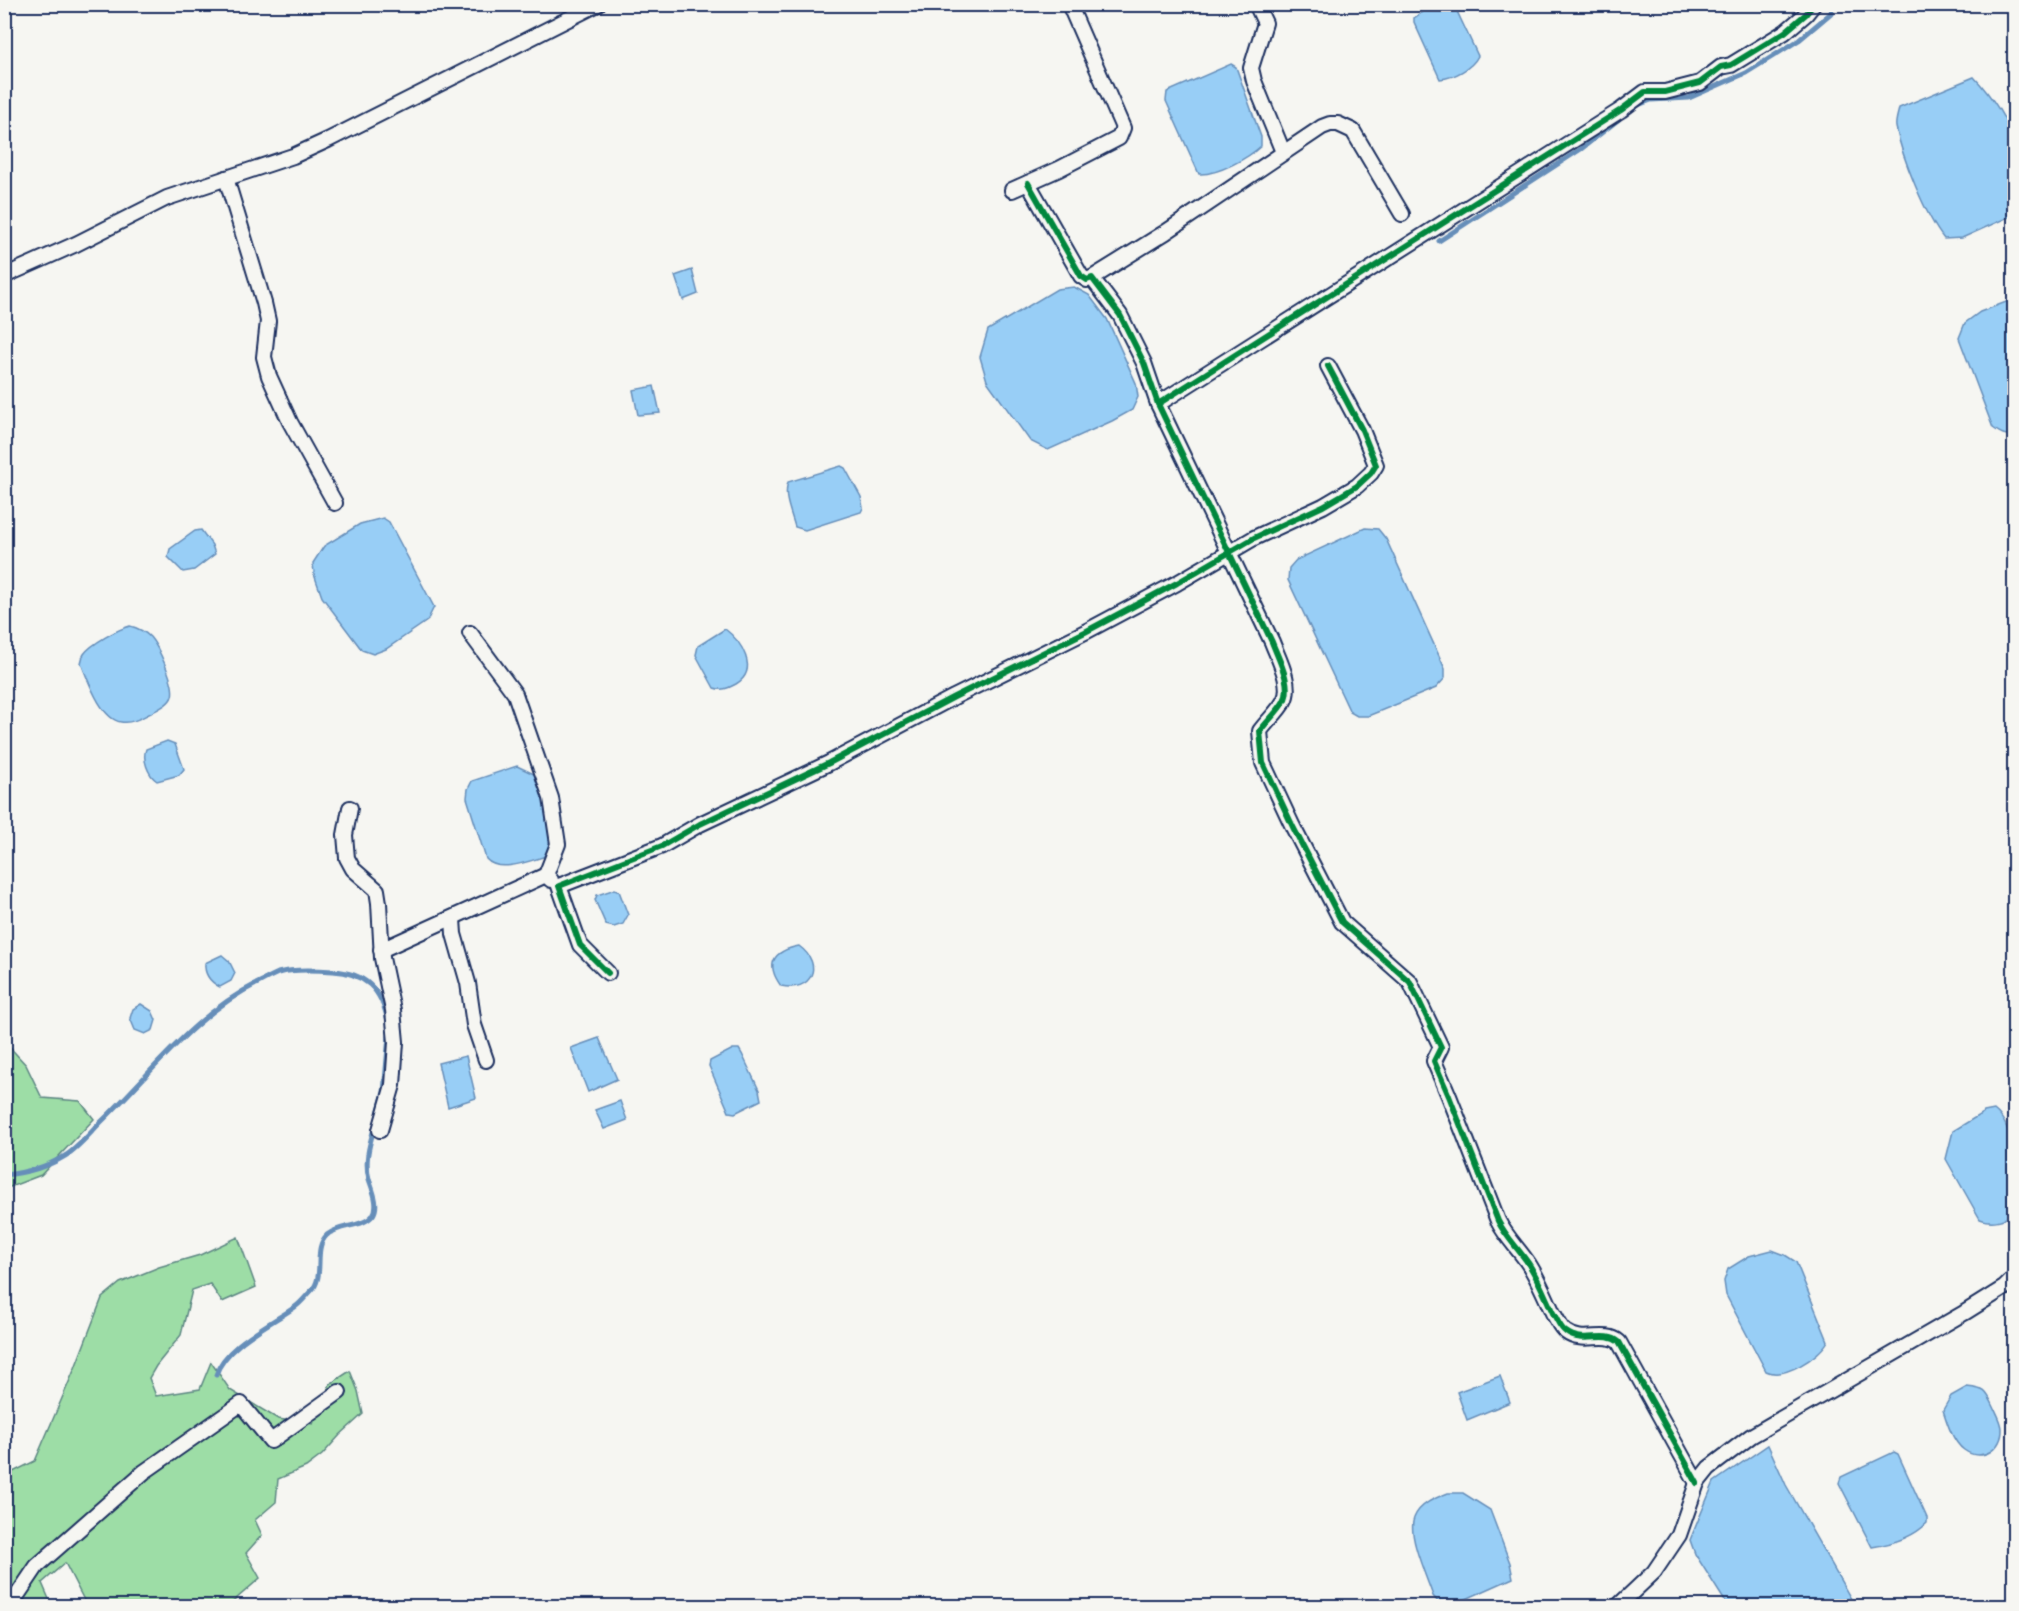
<svg xmlns="http://www.w3.org/2000/svg" width="2019" height="1611" font-family="'Patrick Hand',sans-serif">
	<style>
		.green { fill: #9ddda6; stroke: #5c8682; stroke-width: 1.5 }
		.water { fill: #98cef6; stroke: #668eb9; stroke-width: 1.5 }
		.lines { fill: none; stroke-linecap: round; stroke-linejoin: round }
		.stream { stroke: #668eb9; stroke-width: 5 }
		.minor-casing { stroke: #1b2f5e; stroke-width: 18 }
		.minor { stroke: #f6f6f2; stroke-width: 14 }
		.cycleway-casing { stroke: #f6f6f2; stroke-width: 10 }
		.cycleway { stroke: #00873e; stroke-width: 6 }
	</style>
	<rect width="100%" height="100%" fill="#f6f6f2"/>
	<filter id="ink" filterUnits="userSpaceOnUse"><feTurbulence type="fractalNoise" baseFrequency=".0167" numOctaves="2"/><feDisplacementMap in="SourceGraphic" scale="12" xChannelSelector="R" yChannelSelector="G"/><feConvolveMatrix kernelMatrix="1 2 1 2 8 2 1 2 1" color-interpolation-filters="sRGB"/></filter>
	<g filter="url(#ink)">
		<!-- green -->
		<g class="green">
			<path d="M5,1042l21,23 16,33 38,3 14,18 -53,56 -36,14z"/>
			<path d="M238,1237l18,50 -34,15 -12,-18 -18,6 -11,45 -25,31 -7,12 7,18 44,-7 11,-27 19,28 48,29 35,5 17,-40 20,-13 8,20 5,23 -23,21 -18,20 -16,12 -28,12 -2,23 -21,18 7,15 -16,18 14,25 -32,28h-141l-22,-43 -23,20 10,23h-47v-130l30,-15 40,-93 27,-70 18,-15 39,-16 41,-12z"/>
		</g>
		<!-- water -->
		<g class="water">
			<path d="M1435,4l19,1 24,51c-6,12 -24,22 -38,23l-26,-57v-4z"/>
			<path d="M1231,64l5,3 25,70v9c-13,12 -43,29 -62,28l-33,-73 1,-9z"/>
			<path d="M1974,77c15,16 37,46 40,69 4,21 1,45 0,66l-3,4 -49,22 -18,1c-19,-24 -42,-82 -48,-112 -1,-6 2,-13 3,-19z"/>
			<path d="M692,270l6,24 -15,6 -8,-24z"/>
			<path d="M1074,287l15,8 18,24 29,64 2,14 -6,13 -20,11 -64,29 -18,-9 -43,-60 -7,-24 8,-27 69,-41z"/>
			<path d="M2014,299v135c-8,3 -14,-1 -21,-6l-34,-90 6,-15 15,-11z"/>
			<path d="M654,386l6,27 -22,2 -5,-25z"/>
			<path d="M841,466l4,2 16,29 2,11 -2,4 -56,18 -10,-3c-4,-15 -12,-30 -7,-45z"/>
			<path d="M383,518l6,4 45,85 -7,14 -41,28 -13,5 -11,-4 -40,-53 -8,-23 -1,-11 11,-17 36,-22z"/>
			<path d="M1365,528l13,1 8,10 59,130v9l-9,10 -68,28h-11l-7,-4 -62,-132 1,-12 7,-8z"/>
			<path d="M201,530l11,15 3,9 -21,16 -11,2 -15,-15 2,-8 25,-18z"/>
			<path d="M130,626c8,2 15,6 20,11 8,9 26,48 22,59 -2,8 -14,13 -21,17 -8,4 -20,11 -30,9 -20,-3 -33,-42 -40,-59 1,-3 1,-6 3,-9 7,-10 34,-25 46,-28z"/>
			<path d="M725,629c16,12 35,41 11,55 -8,4 -13,7 -22,4l-18,-33 2,-9z"/>
			<path d="M167,741l8,3 9,25 -5,6 -22,6c-9,-6 -15,-22 -11,-32z"/>
			<path d="M517,766l19,9c5,19 24,69 7,82 -16,5 -45,16 -57,2l-19,-61 1,-9 4,-8z"/>
			<path d="M615,889l4,2 9,24 -5,9 -9,3 -8,-2 -11,-25 2,-5z"/>
			<path d="M799,946c26,19 12,47 -18,40 -16,-22 -8,-35 18,-40z"/>
			<path d="M222,955l7,6 6,12 -4,8 -11,6c-10,-5 -16,-12 -15,-24z"/>
			<path d="M141,1004l11,7 4,9 -3,10 -8,4 -10,-4 -5,-12 3,-9z"/>
			<path d="M599,1038l18,41 -29,13 -17,-44z"/>
			<path d="M733,1049h6l3,5 17,36 2,10 -26,13 -6,-1 -20,-46 1,-5z"/>
			<path d="M466,1056l10,42 -28,9 -10,-44z"/>
			<path d="M620,1101l7,19 -23,9 -9,-19z"/>
			<path d="M1994,1110c25,19 20,72 20,104 -11,6 -21,10 -34,5l-34,-60 7,-28 31,-19z"/>
			<path d="M1772,1250l13,5 11,7 32,79c-9,16 -44,39 -62,30l-40,-76 -2,-14 4,-12 21,-13z"/>
			<path d="M1500,1376l10,26 -43,18 -10,-28z"/>
			<path d="M1967,1387c18,2 19,3 27,20 3,7 7,13 8,21 1,21 -20,35 -38,22 -11,-8 -17,-27 -21,-40l8,-14z"/>
			<path d="M1768,1445l18,40 69,121h-127l-33,-52 -5,-14 24,-58z"/>
			<path d="M1894,1452l4,2 29,64v5c-14,15 -36,21 -55,24l-33,-64 2,-6z"/>
			<path d="M1448,1493h15l27,17 20,53 3,15 -58,26 -16,-1 -6,-7c-6,-18 -26,-61 -19,-78 5,-14 21,-20 34,-25z"/>
		</g>
		<g class="lines">
			<!-- stream -->
			<g class="stream">
				<path d="M1633,107l18,-7 38,-2 57,-25 53,-33 32,-27 2,-9"/>
				<path d="M1439,241l142,-92 38,-30"/>
				<path d="M379,1110l5,-18 5,-56"/>
				<path d="M4,1175c21,-2 43,-8 61,-19 13,-8 25,-23 36,-34 51,-49 92,-107 157,-139 6,-3 13,-7 20,-10 14,-4 40,-3 55,-2 32,2 48,18 55,50"/>
				<path d="M216,1375c8,-29 55,-51 79,-68 6,-4 11,-11 16,-16 15,-15 1,-42 16,-56 13,-11 36,-7 46,-20 7,-10 -1,-26 -4,-36 -5,-19 1,-36 6,-54"/>
			</g>
			<defs>
				<g id="minor">
					<path d="M1256,4l9,19 -14,45 3,13 29,71"/>
					<path d="M226,178l38,125 4,18 -4,36 5,19 21,46 45,81"/>
					<path d="M1028,183l53,93 6,4 5,-2 28,37 24,48 14,41 114,238c6,16 21,43 12,59 -6,11 -17,20 -24,30l3,32 30,64 49,95 68,60 31,65 -7,14 15,35 49,125c8,16 20,27 30,42 10,15 17,33 25,50 4,6 7,15 13,19 17,13 39,-2 53,10l78,141"/>
					<path d="M1012,190l47,-21 60,-31 4,-10 -54,-124"/>
					<path d="M4,276l72,-32 91,-46 126,-42 35,-16 270,-136"/>
					<path d="M1092,278l74,-46 156,-105 8,-3h8l15,7 49,83"/>
					<path d="M1158,404l463,-294 24,-18h20l35,-9 21,-16 10,-2 54,-33 21,-18 8,-10"/>
					<path d="M470,633l45,61 36,104 7,46 -12,31"/>
					<path d="M350,808l-5,27 2,23 6,11 24,21 2,13 3,55 11,52 3,32 -3,43 -13,45"/>
					<path d="M453,919l1,15 14,49 6,42 12,35"/>
					<path d="M381,950l165,-75 5,5"/>
					<path d="M608,973l-28,-28 -21,-59 103,-40 38,-22 129,-61 125,-66 131,-65 92,-49 77,-45 69,-32 34,-20 14,-13 5,-8 -14,-35 -34,-64"/>
					<path d="M10,1606l27,-40 107,-94 97,-68 30,37 68,-49"/>
					<path d="M1618,1606l36,-34 25,-37 18,-52 12,-15 42,-32 213,-123 40,-25 10,-10"/>
				</g>
			</defs>
			<!-- minor casing -->
			<use href="#minor" class="minor-casing"/>
			<!-- minor -->
			<use href="#minor" class="minor"/>
			<defs>
				<g id="cycleway">
					<path d="M1028,183l53,93 6,4 5,-2 28,37 24,48 14,41 114,238c6,16 21,43 12,59 -6,11 -17,20 -24,30l3,32 30,64 49,95 68,60 31,65 -7,14 15,35 49,125c8,16 20,27 30,42 10,15 17,33 25,50 4,6 7,15 13,19 17,13 39,-2 53,10l78,141"/>
					<path d="M1158,404l463,-294 24,-18h20l35,-9 21,-16 10,-2 54,-33 21,-18 8,-10"/>
					<path d="M608,973l-28,-28 -21,-59 103,-40 38,-22 129,-61 125,-66 131,-65 92,-49 77,-45 69,-32 34,-20 14,-13 5,-8 -14,-35 -34,-64"/>
				</g>
			</defs>
			<!-- cycleway casing -->
			<use href="#cycleway" class="cycleway-casing"/>
			<!-- cycleway -->
			<use href="#cycleway" class="cycleway"/>
		</g>
	</g>
	<!-- margin -->
	<rect width="2019" height="1611" fill="none" stroke="#f6f6f2" stroke-width="24"/>
	<rect x="12" y="12" width="1995" height="1587" fill="none" stroke="#1b2f5e" stroke-width="2" filter="url(#ink)"/>
</svg>
